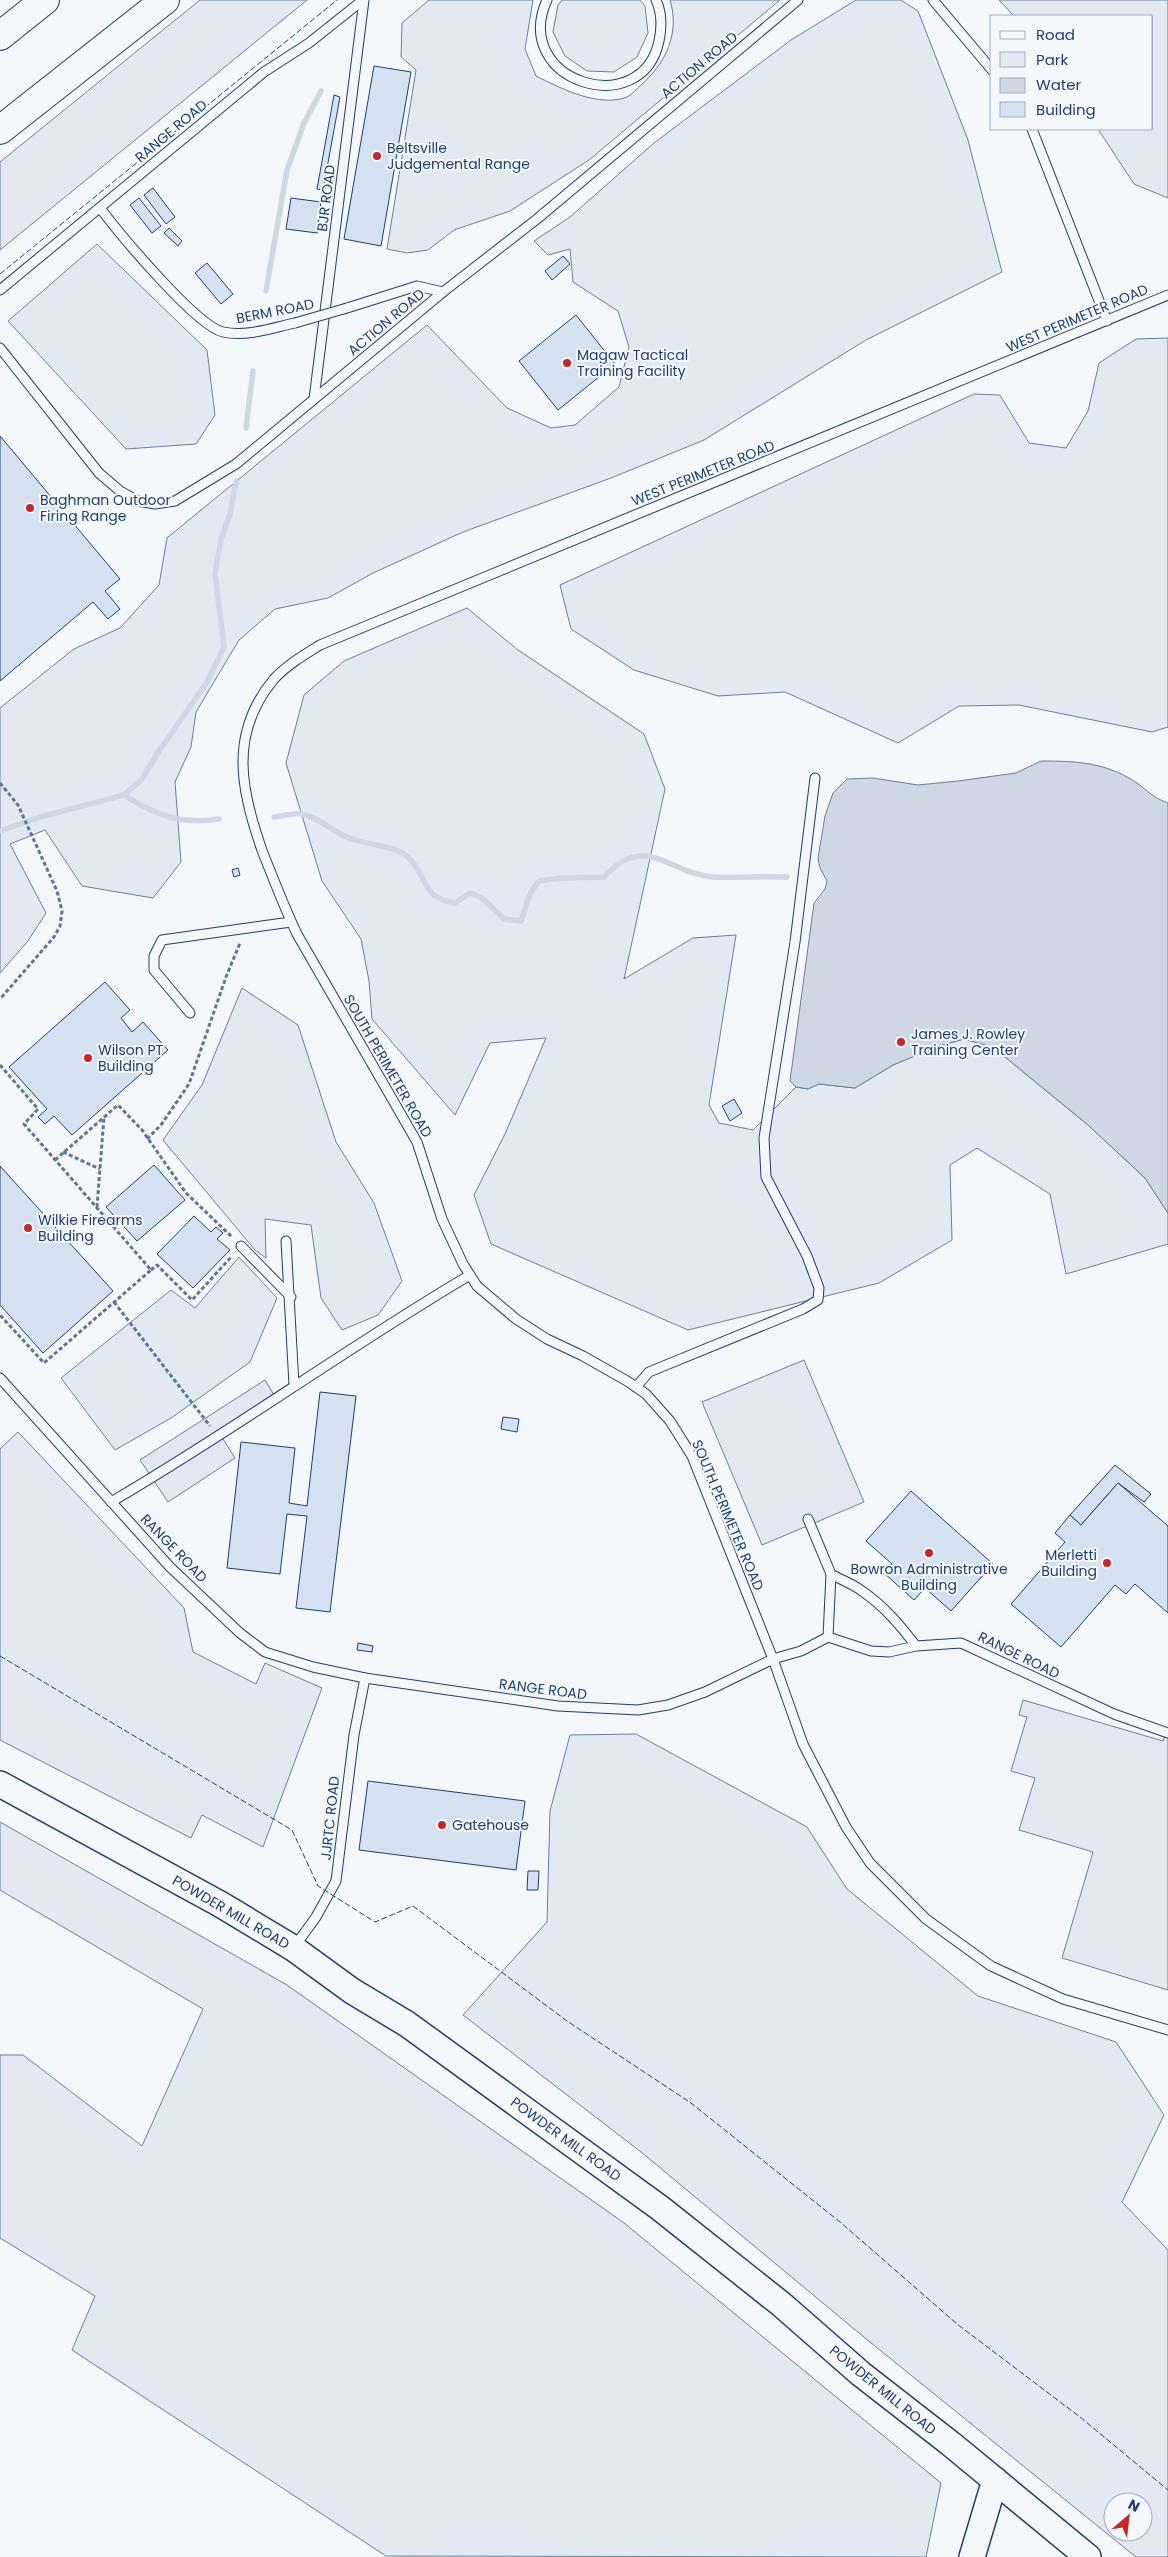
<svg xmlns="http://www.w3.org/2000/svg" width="1168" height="2557" font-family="Poppins,sans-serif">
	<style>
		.green { fill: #e3e9f0; stroke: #687fa3; fill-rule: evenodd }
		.parking { fill: #e3e8f0; stroke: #687fa3 }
		.water { fill: #cfd7e4; stroke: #687fa3 }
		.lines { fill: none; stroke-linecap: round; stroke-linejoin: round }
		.stream { stroke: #cfd7e4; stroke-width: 5.5 }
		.building { fill: #d5e0f0; stroke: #1d3f73 }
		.lane-casing { stroke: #1d3f73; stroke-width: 11 }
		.secondary-casing { stroke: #1d3f73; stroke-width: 28 }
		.highway-casing { stroke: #1d3f73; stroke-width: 30 }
		.path { stroke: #5e769c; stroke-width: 3; stroke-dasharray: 4 2.5; stroke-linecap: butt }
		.lane { stroke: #f4f7fb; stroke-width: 9 }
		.secondary { stroke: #f4f7fb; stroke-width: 25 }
		.highway { stroke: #f4f7fb; stroke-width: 28 }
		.lane-bridge-casing { stroke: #1d3f73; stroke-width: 11; stroke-linecap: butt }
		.lane-bridge { stroke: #f4f7fb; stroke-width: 9 }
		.fence { stroke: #1d3f73; stroke-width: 1; stroke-dasharray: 6 2.5; stroke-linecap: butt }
		.poi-dot { fill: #c62828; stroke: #f4f7fb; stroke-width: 2 }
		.labels { text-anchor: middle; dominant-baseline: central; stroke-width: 4; stroke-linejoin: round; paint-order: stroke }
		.street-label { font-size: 14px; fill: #1d3f73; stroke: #f4f7fb }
		.poi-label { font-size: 14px; fill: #1d3f73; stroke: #f4f7fb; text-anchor: start }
	</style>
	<rect width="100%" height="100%" fill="#f4f7fb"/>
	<!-- green -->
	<g class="green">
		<path d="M200,0h107l-307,250v-88z"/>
		<path d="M429,0h104l-8,49 11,27c24,12 63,32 91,21 5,-2 10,-9 14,-12 25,-22 39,-52 29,-85h110l-191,160 -79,51 -56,19 -26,20 -21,3 -20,-4 29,-179 -15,-13 1,-34z"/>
		<path d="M562,0h78l5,6 3,27 -11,24 -23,15 -27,-1 -22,-15 -12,-24 5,-27z"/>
		<path d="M856,0h45l17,11 50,129 34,132 -136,68 -162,100 -93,38 -148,54 -90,41 -45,25 -53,11 -36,31 -43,72 -5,35 -16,35 6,80 -28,36 -71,-12 -37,-56 -35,14 36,69 -18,28 -28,32v-265l74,-59 46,-21 39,-43 8,-47 260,-213 80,83 44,20 24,-3 44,-38 10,-40 -11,-36 -45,-29 -3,-33 -22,6 -14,-14 36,-24 84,-74 137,-103z"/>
		<path d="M999,0h169v198l-34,-14 -36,-55h54v-113h-138z"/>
		<path d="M97,244l110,106 8,65 -19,29 -70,5 -118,-128z"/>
		<path d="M1168,338v389l-16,5 -133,-27 -60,1 -61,37 -113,-51 -67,4 -84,-26 -63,-41 -11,-44 414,-191 26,1 29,48 37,5 22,-37 11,-48 37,-24z"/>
		<path d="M467,608l51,42 126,84 21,55 -41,190 69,-41 43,-3 -27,170 10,18 34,7 43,-43 12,2 11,-5 36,4 38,-23 46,-19 25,-7 21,6 20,12 83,68 57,53 23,35v31l-102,30 -16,-80 -73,-46 -27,17 2,75 -73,43 -191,47 -197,-86 -17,-49 31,-61 41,-96 -56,5 -35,72 -83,-96 -3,-38 -8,-42 -39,-58 -36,-118 18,-68 40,-34z"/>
		<path d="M242,988l56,37 38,117 38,61 28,78 -24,34 -36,15 -21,-32 -10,-73 -46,-6 1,39 -11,-8 -92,-110 39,-55z"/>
		<path d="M239,1257l38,41 -27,64 -79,56 -56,32 -54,-72 110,-88 24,18z"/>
		<path d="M18,1432l166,176 9,44 63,32 9,-21 57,25 -59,159 -61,-32 -11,23 -191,-98v-291z"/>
		<path d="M636,1734l171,93 40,62 131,107 138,46 48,73 -42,87 46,48v307h-32l-271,-219 -224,-186 -178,-137 84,-93 3,-111 20,-76zM1113,2502h30v30h-30z"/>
		<path d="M0,1822l287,163 337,238 317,260 -15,74 -540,-1 -314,-206 23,-54 -95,-58v-183h23l119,91 61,-137 -203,-119z"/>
	</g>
	<!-- parking -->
	<g class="parking">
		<path d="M804,1360l60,142 -102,43 -60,-143z"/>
		<path d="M265,1380l9,15 -56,36 17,27 -67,44 -28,-42z"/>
		<path d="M1023,1700l140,41 5,-14v263l-106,-32 31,-106 -74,-22 16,-52 -24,-7 16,-54 -8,-2z"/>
	</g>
	<!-- water -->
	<path class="water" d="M1041,761c32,0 60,1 88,17 15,8 21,19 39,25v410l-23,-35 -57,-53 -83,-68 -20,-12 -21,-6 -25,7 -46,19 -38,23 -36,-4 -11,5 -12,-2 -6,-6 24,-178 11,-14 2,-8 -7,-13 -2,-10 7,-42 8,-23 14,-14 26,-1 45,7 40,-4 58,-8z"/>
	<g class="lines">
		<!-- stream -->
		<g class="stream">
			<path d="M266,291l21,-121 17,-47 17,-32"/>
			<path d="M246,428l7,-57"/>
			<path d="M124,795c31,20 58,30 95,24"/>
			<path d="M274,817c9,-1 19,-4 27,-3 18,3 32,18 48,24 18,7 45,7 59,19 20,18 12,41 47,46l15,-10 12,5 22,21 17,2c7,-18 5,-24 18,-40l20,-3 45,-1c41,-46 65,-3 109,0 24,1 49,-1 74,0"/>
			<path d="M0,831l44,-15 80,-21 18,-16 15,-25 50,-72 17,-35 -9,-73 6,-35 9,-25 6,-33"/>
		</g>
	</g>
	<!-- building -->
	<g class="building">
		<path d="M374,66l37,6 -30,174 -37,-7z"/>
		<path d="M334,95l6,2 -17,93 -6,-1z"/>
		<path d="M153,188l22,29 -9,7 -22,-29z"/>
		<path d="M139,198l22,28 -9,7 -22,-28z"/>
		<path d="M291,198l30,4 -4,31 -31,-4z"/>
		<path d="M169,228l13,13 -4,5 -14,-13z"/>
		<path d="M563,256l7,8 -18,16 -7,-9z"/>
		<path d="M207,263l26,31 -12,10 -26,-31z"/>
		<path d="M576,315l39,49 -57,46 -39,-49z"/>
		<path d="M0,436l120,143 -15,12 15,18 -12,10 -15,-17 -93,79z"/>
		<path d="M238,868l2,7 -6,2 -2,-7z"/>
		<path d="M105,982l25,28 -9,8 11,14 11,-10 25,28 -96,85 -18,-19 -9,8 -7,-7 9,-8 -38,-42z"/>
		<path d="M734,1099l8,14 -12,8 -8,-15z"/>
		<path d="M154,1165l31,35 -48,41 -31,-34z"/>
		<path d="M0,1166l113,125 -70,62 -43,-48z"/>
		<path d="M194,1216l17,16 5,-5 7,6 -6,6 13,11 -37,38 -36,-34z"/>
		<path d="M320,1392l36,4 -26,216 -34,-4 11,-92 -20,-2 -7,60 -53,-6 14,-126 54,6 -6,55 18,3z"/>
		<path d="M503,1417l16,2 -2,13 -16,-3z"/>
		<path d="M1115,1465l36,29 -7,8 -26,-19 -37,42 -11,-10z"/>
		<path d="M1118,1483l50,43v87l-33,-29 -9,10 -11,-9 -54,62 -50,-43 54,-62 -10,-9 15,-18 11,10z"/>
		<path d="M911,1491l82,73 -42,47 -26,-23 -11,12 -30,-27 8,-9 -26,-23z"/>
		<path d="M358,1643l15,3 -1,6 -15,-2z"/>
		<path d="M368,1781l157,20 -9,69 -157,-20z"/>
		<path d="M528,1871h11l-1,19h-11z"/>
	</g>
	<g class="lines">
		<defs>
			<g id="lane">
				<path d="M547,0c-37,82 95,122 112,41 3,-14 3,-28 -3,-41"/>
				<path d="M933,0l59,70"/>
				<path d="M1032,129l75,192"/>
				<path d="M100,208c19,25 96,118 123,124 24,5 49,-4 72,-9"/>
				<path d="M0,290l264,-218 45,-29 54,-43"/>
				<path d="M1168,295l-848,350c-16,10 -33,20 -46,34 -46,55 -33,113 -11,174 11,27 21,54 34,81l120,208 25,77 21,45 14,22 39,33 31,20 36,17 44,25 19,13 24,27 22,35 81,203 30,85 43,83 24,36 56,56 65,47 72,33 105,31"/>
				<path d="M347,308l70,-22 26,6"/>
				<path d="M0,348l99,125 21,18 18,10 17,3 20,-3 61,-37 207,-172 94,-73 261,-219"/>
				<path d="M314,399l50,-399"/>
				<path d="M190,1013l-36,-43v-14l8,-16 129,-18"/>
				<path d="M286,1241l8,144"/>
				<path d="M241,1246l50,51"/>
				<path d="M0,1378l170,189 70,66 25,19 48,15 52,11 193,28 80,4 30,-5 37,-13 68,-33 28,-8 27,-14 43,14 18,1 27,-6 45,-3 153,71 54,19"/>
				<path d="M636,1387l13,-15 154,-63 15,-9 1,-12 -12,-32 -41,-79 -2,-39 31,-196 20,-164"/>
				<path d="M111,1502c122,-71 237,-155 359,-227"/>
				<path d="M808,1519l23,55 -3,63"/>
				<path d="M831,1574c10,6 22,10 31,17 22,15 38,34 54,55"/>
				<path d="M295,1946l21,-29 20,-36 18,-146 11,-57"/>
			</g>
			<g id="secondary">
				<path d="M0,1784l220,120 73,44 59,43 55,33 253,184 121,96 80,70 90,70 137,113"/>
				<path d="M972,2557l23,-77"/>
			</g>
			<g id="highway">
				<path d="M0,36l45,-36"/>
				<path d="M0,130l165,-130"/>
			</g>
		</defs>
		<!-- lane casing -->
		<use href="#lane" class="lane-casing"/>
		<!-- secondary casing -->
		<use href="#secondary" class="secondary-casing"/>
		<!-- highway casing -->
		<use href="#highway" class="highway-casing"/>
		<!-- path -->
		<g class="path">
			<path d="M0,783l18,22 39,86 5,20 -2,15 -6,11 -54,62"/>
			<path d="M0,1065l38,44 -14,15 127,146 -107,93 -44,-48"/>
			<path d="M147,1139l14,-14 28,-41 37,-107 14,-34"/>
			<path d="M63,1152l37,17"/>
			<path d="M55,1160l63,-55 24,25 44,63 46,44"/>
			<path d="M97,1207l7,-90"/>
			<path d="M151,1270l6,-5 35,35 40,-44"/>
			<path d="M114,1302l96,124"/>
		</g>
		<!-- lane -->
		<use href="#lane" class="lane"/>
		<!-- secondary -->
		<use href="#secondary" class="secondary"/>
		<!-- highway -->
		<use href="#highway" class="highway"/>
		<defs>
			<path id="lane-bridge" d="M295,323l52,-15"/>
		</defs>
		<!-- lane-bridge casing -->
		<use href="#lane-bridge" class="lane-bridge-casing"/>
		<!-- lane-bridge -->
		<use href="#lane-bridge" class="lane-bridge"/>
		<!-- fence -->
		<g class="fence">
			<path d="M0,274l337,-274"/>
			<path d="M0,1656l292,174 26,56 57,36 38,-16 154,115 124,82 149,119 117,102 123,93 88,73"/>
		</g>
	</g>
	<!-- markers -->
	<g class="poi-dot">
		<circle cx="377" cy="156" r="5"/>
		<circle cx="567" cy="363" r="5"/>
		<circle cx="30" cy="508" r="5"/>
		<circle cx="901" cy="1042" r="5"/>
		<circle cx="88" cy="1058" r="5"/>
		<circle cx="28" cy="1228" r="5"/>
		<circle cx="929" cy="1553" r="5"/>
		<circle cx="1107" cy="1563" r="5"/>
		<circle cx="442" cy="1825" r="5"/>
	</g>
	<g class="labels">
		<!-- street labels -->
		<g class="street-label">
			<text transform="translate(699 65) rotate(-40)">ACTION ROAD</text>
			<text transform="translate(171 131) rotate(-40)">RANGE ROAD</text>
			<text transform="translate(326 198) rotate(-83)">BJR ROAD</text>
			<text transform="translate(275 311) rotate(-11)">BERM ROAD</text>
			<text transform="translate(1077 318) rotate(-23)">WEST PERIMETER ROAD</text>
			<text transform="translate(386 322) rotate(-40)">ACTION ROAD</text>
			<text transform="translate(703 473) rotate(-22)">WEST PERIMETER ROAD</text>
			<text transform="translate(388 1066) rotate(60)">SOUTH PERIMETER ROAD</text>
			<text transform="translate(728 1515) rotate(67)">SOUTH PERIMETER ROAD</text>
			<text transform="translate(174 1548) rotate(46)">RANGE ROAD</text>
			<text transform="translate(1019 1655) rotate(26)">RANGE ROAD</text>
			<text transform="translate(543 1689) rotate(7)">RANGE ROAD</text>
			<text transform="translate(330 1818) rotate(-84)">JJRTC ROAD</text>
			<text transform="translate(231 1912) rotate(30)">POWDER MILL ROAD</text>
			<text transform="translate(566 2139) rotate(36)">POWDER MILL ROAD</text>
			<text transform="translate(883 2390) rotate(39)">POWDER MILL ROAD</text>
		</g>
		<!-- poi labels -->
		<g class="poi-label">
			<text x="387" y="148">Beltsville<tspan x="387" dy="16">Judgemental Range</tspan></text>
			<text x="577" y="355">Magaw Tactical<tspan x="577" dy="16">Training Facility</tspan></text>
			<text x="40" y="500">Baghman Outdoor<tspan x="40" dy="16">Firing Range</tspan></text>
			<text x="911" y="1034">James J. Rowley<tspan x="911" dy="16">Training Center</tspan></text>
			<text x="98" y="1050">Wilson PT<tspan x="98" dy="16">Building</tspan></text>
			<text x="38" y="1220">Wilkie Firearms<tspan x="38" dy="16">Building</tspan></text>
			<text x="1097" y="1555" text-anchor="end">Merletti<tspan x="1097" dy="16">Building</tspan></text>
			<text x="929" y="1569" text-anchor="middle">Bowron Administrative<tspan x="929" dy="16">Building</tspan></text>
			<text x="452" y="1825">Gatehouse</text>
		</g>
	</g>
	<!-- legend -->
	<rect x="990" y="15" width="162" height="115" fill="#f4f7fb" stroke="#9eadc5"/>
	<rect x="1000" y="31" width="25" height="8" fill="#f4f7fb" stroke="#9eadc5"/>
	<text x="1036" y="40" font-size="15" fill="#1d3f73">Road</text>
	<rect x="1000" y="52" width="25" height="15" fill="#e3e9f0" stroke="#9eadc5"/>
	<text x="1036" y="65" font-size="15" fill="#1d3f73">Park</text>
	<rect x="1000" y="78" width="25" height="15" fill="#cfd7e4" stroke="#9eadc5"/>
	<text x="1036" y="90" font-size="15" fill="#1d3f73">Water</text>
	<rect x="1000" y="102" width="25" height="15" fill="#d5e0f0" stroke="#9eadc5"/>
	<text x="1036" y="115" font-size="15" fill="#1d3f73">Building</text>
	<!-- north arrow -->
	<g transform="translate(1128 2517) rotate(28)"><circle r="24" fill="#f4f7fb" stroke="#9eadc5"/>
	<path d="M0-4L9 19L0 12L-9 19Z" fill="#c62828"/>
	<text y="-8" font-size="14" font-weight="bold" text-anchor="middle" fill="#1d3f73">N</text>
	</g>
</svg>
